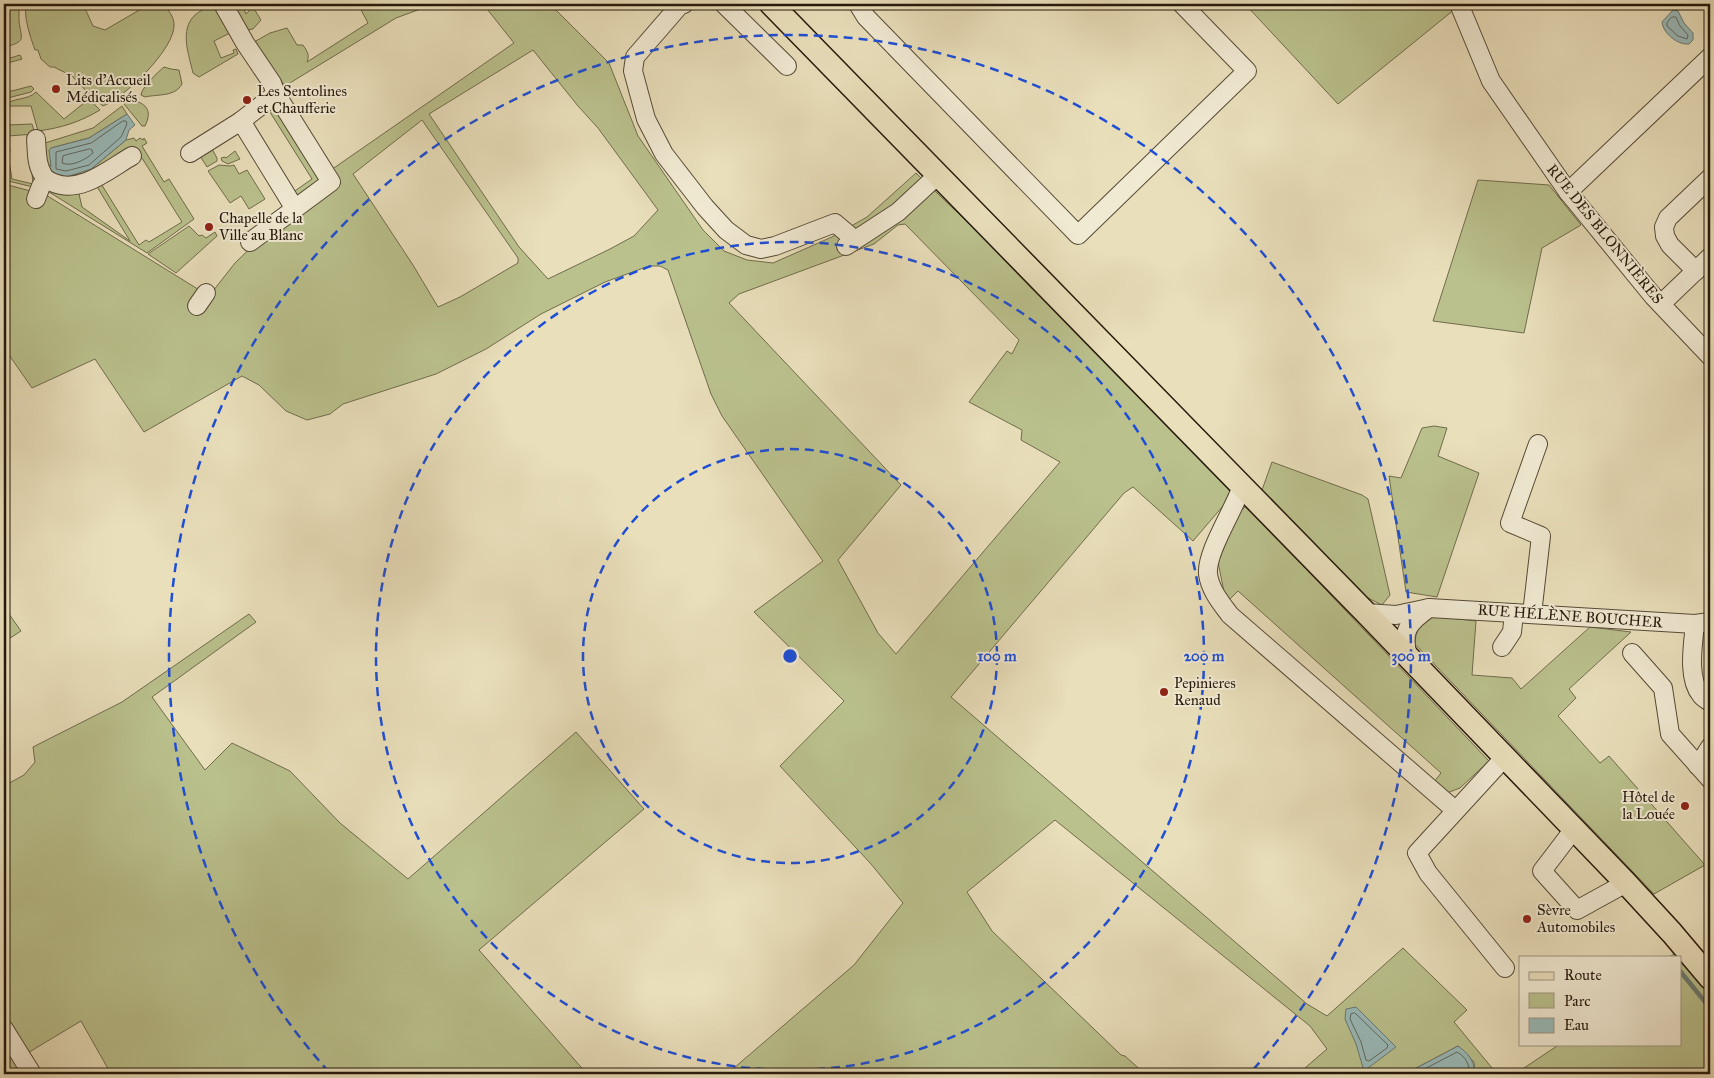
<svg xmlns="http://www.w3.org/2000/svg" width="1714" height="1078" font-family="'IM FELL Great Primer',serif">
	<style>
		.green { fill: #bac18d; stroke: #706c4c; fill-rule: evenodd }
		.water { fill: #9abab9; stroke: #6b7973 }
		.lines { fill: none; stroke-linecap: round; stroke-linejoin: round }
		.shore { stroke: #606962; stroke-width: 1 }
		.stream { stroke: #6b7973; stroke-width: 4.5 }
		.minor-casing { stroke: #564a37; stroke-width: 20 }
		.major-casing { stroke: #25180b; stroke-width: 25 }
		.minor { stroke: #f1ead3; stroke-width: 18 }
		.major { stroke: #e9dfbb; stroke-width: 22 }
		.ring { fill: none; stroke: #1d4ed8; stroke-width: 2.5; stroke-dasharray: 9 6 }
		.poi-dot { fill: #8f2418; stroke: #f1ead3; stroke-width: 2 }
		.labels { text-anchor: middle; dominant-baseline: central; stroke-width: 4; stroke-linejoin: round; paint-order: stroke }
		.poi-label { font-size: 15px; fill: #25180b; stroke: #f1ead3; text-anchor: start }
		.street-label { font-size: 15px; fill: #25180b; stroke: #f1ead3 }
		.centre { fill: #1d4ed8; stroke: #f1ead3; stroke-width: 2.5 }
		.ring-label { font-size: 15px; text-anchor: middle; font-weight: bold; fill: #1d4ed8; stroke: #f1ead3; stroke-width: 4; stroke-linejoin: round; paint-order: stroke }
	</style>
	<rect width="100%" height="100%" fill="#e9dfbb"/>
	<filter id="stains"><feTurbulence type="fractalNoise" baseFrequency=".004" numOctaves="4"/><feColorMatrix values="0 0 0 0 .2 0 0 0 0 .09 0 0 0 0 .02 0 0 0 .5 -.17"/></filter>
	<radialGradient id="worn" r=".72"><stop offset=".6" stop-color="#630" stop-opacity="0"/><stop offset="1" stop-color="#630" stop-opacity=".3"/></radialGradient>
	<!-- green -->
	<g class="green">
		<path d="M4,4h15c0,5 0,11 0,17 3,21 7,19 -15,27l3,11 13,-4 2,4 -18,5v-21l3,-1 -3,-10z"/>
		<path d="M27,4h56l10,22 12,4 36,-21 4,-5h19c4,6 10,13 10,20 2,24 -50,74 -71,82l-13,-11 -18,-19 -18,-9h-4l-9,-8 -3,-9h-3c-4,-11 -13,-37 -8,-46z"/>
		<path d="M212,4l8,7 12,21 -18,9 7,17 13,-5 -1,-3 3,-1 2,5 -39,23 -6,-4c-4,-18 -14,-43 2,-58 4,-4 12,-7 17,-11z"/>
		<path d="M233,4h15l-4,5 2,5 7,-7 8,13 -8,9 -6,1z"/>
		<path d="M358,4h76l-38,14 -111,68 -5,-7h-3l-23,-37 16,-9 17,-5 10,17h6c4,6 7,10 4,17l61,-39z"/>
		<path d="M483,4h67l59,59 29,73 65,94 21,21 23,9 26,3 59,-26 35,-20 49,-44 84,80 235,239 -42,49 -60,-54 -9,6 -173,204 356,307 20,12 76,-68 64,62 -13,12 43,52h-22l-1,-12 -16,-16 -53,28h-107l29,-25 -17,-23 -255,-206 -88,72 25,39 129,124 4,1 20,18h-418l127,-109 49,-62 -32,-39 -91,-98 64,-65 -90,-89 69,-51 -101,-145 -11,-22 -43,-124 -8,-4h-11l-44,16 -64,32 -55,35 -50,25 -93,30 -13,10 -23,6 -21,-9 -27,-26 -17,-9 -98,56 -49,-73 -63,29 -25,-36 -3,6v-174l42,11 163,101 26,-33 96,-93 183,-127zM533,50l45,56 20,22 60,82 -24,26 -24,13 -62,30 -29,-32 -90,-133zM422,120l96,138v5l-58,34 -22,10 -25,-42 -60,-91zM905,224l114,116 -7,14 -5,-3 -38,51 53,28 -1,10 39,22 -164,192 -18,-21 -40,-73 63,-75 -172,-182 10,-9 135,-50 24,-19z"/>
		<path d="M1245,4h208l2,5 -117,95z"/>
		<path d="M164,67l7,2 8,1 3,14c-7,13 -24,10 -37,13l-4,-2c1,-8 16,-22 23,-28z"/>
		<path d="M31,86l3,3 -3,3 -27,7v-6z"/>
		<path d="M36,92l28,27 25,-20 11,11c-20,12 -39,18 -62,21l-7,-25h-27c8,-9 23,-5 32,-14z"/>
		<path d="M129,100c17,2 24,10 16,26h-3l-18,-22v-2z"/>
		<path d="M122,106l5,8 -38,24 -38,10v18l10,9 5,2 17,-4 8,-4 35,-29 8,-2 2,3 4,-3 3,2 1,-2 3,5 -5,3 22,36 5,-3 25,40 -47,34 -98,-61 -4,-6 -12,1 -29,-7v-31l6,-1 -1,13 3,18 21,5 -3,-34 -3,-4 18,-3 48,-15zM142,158l40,64 -33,20 -3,-2 -7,5 -39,-63zM96,184v1l34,56 -48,-34 -3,-13z"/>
		<path d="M274,106l49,72 -25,22 -9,-5 23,-16 -44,-70z"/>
		<path d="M32,124l3,10 -27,2 -1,-11z"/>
		<path d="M212,149l5,9v3l-10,6 -7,-11z"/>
		<path d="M235,151l5,8 -12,5 -6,-3 -1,-3 4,-1 1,1z"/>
		<path d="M219,165l11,1 4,-1 5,9 8,-4 18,29 -16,10 -8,-13 -11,7 -22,-32z"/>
		<path d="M1478,180l71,5 32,40 -39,23 -18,85 -91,-12z"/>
		<path d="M189,226l10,10 3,-1 4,3 9,-6 2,4 -41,37 -28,-19z"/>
		<path d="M1434,426l13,2 -9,28 41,17 -42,124 -31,-5 -17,-116 12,2 21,-50z"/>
		<path d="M1272,462l90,33 6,4 22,96 -8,10 -14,-7 -106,-108z"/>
		<path d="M1246,506l243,255 -29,27 -13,5 -13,-11 7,-9 -203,-182 -10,10 -3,-4 -7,-35 20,-48z"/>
		<path d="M4,607l17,24 -17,11z"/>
		<path d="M249,614l7,8 -104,75 53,73 27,-27 58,28 50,52 68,56 168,-147 68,77 -165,141 108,124h-476l-30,-53 -65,39 9,14h-21v-288l20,-11 11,-13 -2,-15 89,-45z"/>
		<path d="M1433,616l43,5 -4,54 40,3 9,11 69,-62 41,5 -62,57 7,9 -18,18 42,47 9,-7 96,109 -51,29 -239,-250c0,-14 7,-22 18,-28z"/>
		<path d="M1692,944l18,21v109h-195l45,-30h120v-87h-11z"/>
	</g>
	<!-- water -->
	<g class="water">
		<path d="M1673,10l5,1 6,12 9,10v7l-4,4c-12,1 -26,-11 -27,-22z"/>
		<path d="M127,114l8,11 -6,5 -3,10 -35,29 -25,8 -5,-2h-10l-2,-8 2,-1 -2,-16 2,-2 38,-10z"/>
		<path d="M1356,1007l40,40 -32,24 -8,-27 -11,-25 1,-10z"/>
		<path d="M1458,1046c11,8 16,14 17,28h-70z"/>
	</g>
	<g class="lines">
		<!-- shore -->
		<g class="shore">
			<path d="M1672,17h4l4,9 8,9 -1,4 -9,-3 -11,-10v-3z"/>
			<path d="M123,121h3l1,3 -6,13 -32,28 -23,6 -10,-2v-17l35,-9z"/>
			<path d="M90,149l2,1 1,3c-8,7 -21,14 -31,10l1,-7z"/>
			<path d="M1355,1013l33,32 -1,3 -18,13 -3,-1 -5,-18 -11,-23 1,-5z"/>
			<path d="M1415,1074l42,-22c9,5 12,12 13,22"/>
		</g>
		<!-- stream -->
		<path class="stream" d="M1680,971l30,37"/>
		<defs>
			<g id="minor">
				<path d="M223,4l22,39 27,40 4,11 -35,27 54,88"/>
				<path d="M684,4l-4,1 -45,52 -2,14 13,48 18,35 41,53 21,23 20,15 15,4 14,-3 60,-23 20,17"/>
				<path d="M724,4l63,62"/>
				<path d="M858,4l8,13 212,218 169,-164 -65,-67"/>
				<path d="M1459,4l32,77 77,111 85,104 57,60"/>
				<path d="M36,139c1,11 0,24 6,34 2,5 6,8 12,10 27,11 55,-14 78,-27"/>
				<path d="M190,153l51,-32"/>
				<path d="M1568,192l142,-135"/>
				<path d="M36,199l5,-13"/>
				<path d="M250,242l81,-60 -55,-88"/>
				<path d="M846,246l52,-34 41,-38"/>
				<path d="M1696,271l-26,-26 -5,-9 -1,-9 4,-9 42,-40"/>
				<path d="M1661,304l49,-47"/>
				<path d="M197,306l9,-13"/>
				<path d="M1242,486c-8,24 -36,66 -34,88 2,16 13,29 22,41l225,195"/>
				<path d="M1429,608l266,16 15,-2"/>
				<path d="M1366,613l30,2 33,-7c-21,15 -28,23 -21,48"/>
				<path d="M1532,614l9,-78 -31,-13 28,-79"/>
				<path d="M1695,624c-2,21 -8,54 6,71 2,3 6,5 9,7"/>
				<path d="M1502,647l10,-15 2,-19"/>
				<path d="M1632,653l31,35 7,46 40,45"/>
				<path d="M1698,766l12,-19"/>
				<path d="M1574,829l-32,42 35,39 49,-27"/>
				<path d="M1505,968l-77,-95 -11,-20 88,-96"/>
				<path d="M4,1029l28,45"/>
			</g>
			<path id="major" d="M771,4l595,609 260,270 46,50 38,45"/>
		</defs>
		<!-- minor casing -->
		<use href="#minor" class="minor-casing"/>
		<!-- major casing -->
		<use href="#major" class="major-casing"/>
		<!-- minor -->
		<use href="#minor" class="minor"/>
		<!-- major -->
		<use href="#major" class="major"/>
	</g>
	<!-- distance rings -->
	<g class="ring">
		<circle cx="790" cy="656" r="207"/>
		<circle cx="790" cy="656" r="414"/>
		<path d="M329 1072A621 621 0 1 1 1251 1072"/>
	</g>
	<!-- markers -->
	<g class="poi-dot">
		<circle cx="56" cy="89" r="5"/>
		<circle cx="247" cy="100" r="5"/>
		<circle cx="209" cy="227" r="5"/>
		<circle cx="1164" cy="692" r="5"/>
		<circle cx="1685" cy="806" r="5"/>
		<circle cx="1527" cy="919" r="5"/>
	</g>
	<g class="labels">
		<!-- poi labels -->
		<g class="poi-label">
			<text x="66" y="80">Lits d'Accueil<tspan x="66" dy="17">Médicalisés</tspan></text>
			<text x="257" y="91">Les Sentolines<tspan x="257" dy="17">et Chaufferie</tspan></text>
			<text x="219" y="218">Chapelle de la<tspan x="219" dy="17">Ville au Blanc</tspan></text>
			<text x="1174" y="683">Pepinieres<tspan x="1174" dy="17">Renaud</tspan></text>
			<text x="1675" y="797" text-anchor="end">Hôtel de<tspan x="1675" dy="17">la Louée</tspan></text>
			<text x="1537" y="910">Sèvre<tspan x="1537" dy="17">Automobiles</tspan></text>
		</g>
		<!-- street labels -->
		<g class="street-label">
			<text transform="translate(1605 234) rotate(51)">RUE DES BLONNIÈRES</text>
			<text transform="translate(1570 616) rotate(4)">RUE HÉLÈNE BOUCHER</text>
		</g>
	</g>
	<circle cx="790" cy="656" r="8" class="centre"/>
	<g class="ring-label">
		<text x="997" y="661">100 m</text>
		<text x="1204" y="661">200 m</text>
		<text x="1411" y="661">300 m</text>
	</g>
	<!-- margin -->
	<rect width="1714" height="1078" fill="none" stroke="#e9dfbb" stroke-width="20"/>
	<rect x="5" y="5" width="1704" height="1068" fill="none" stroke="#25180b" stroke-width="2.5"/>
	<rect x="10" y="10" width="1694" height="1058" fill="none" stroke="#25180b"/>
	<!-- legend -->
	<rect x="1519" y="956" width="162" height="90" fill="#f1ead3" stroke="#9f9683"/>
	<rect x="1529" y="972" width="25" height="8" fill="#e9dfbb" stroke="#9f9683"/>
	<text x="1564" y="980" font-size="15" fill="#25180b">Route</text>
	<rect x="1529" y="993" width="25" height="15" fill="#bac18d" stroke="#9f9683"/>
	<text x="1564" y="1006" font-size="15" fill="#25180b">Parc</text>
	<rect x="1529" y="1018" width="25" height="15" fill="#9abab9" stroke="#9f9683"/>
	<text x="1564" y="1030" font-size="15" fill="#25180b">Eau</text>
	<rect width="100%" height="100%" filter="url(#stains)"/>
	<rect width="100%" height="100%" fill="url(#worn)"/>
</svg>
